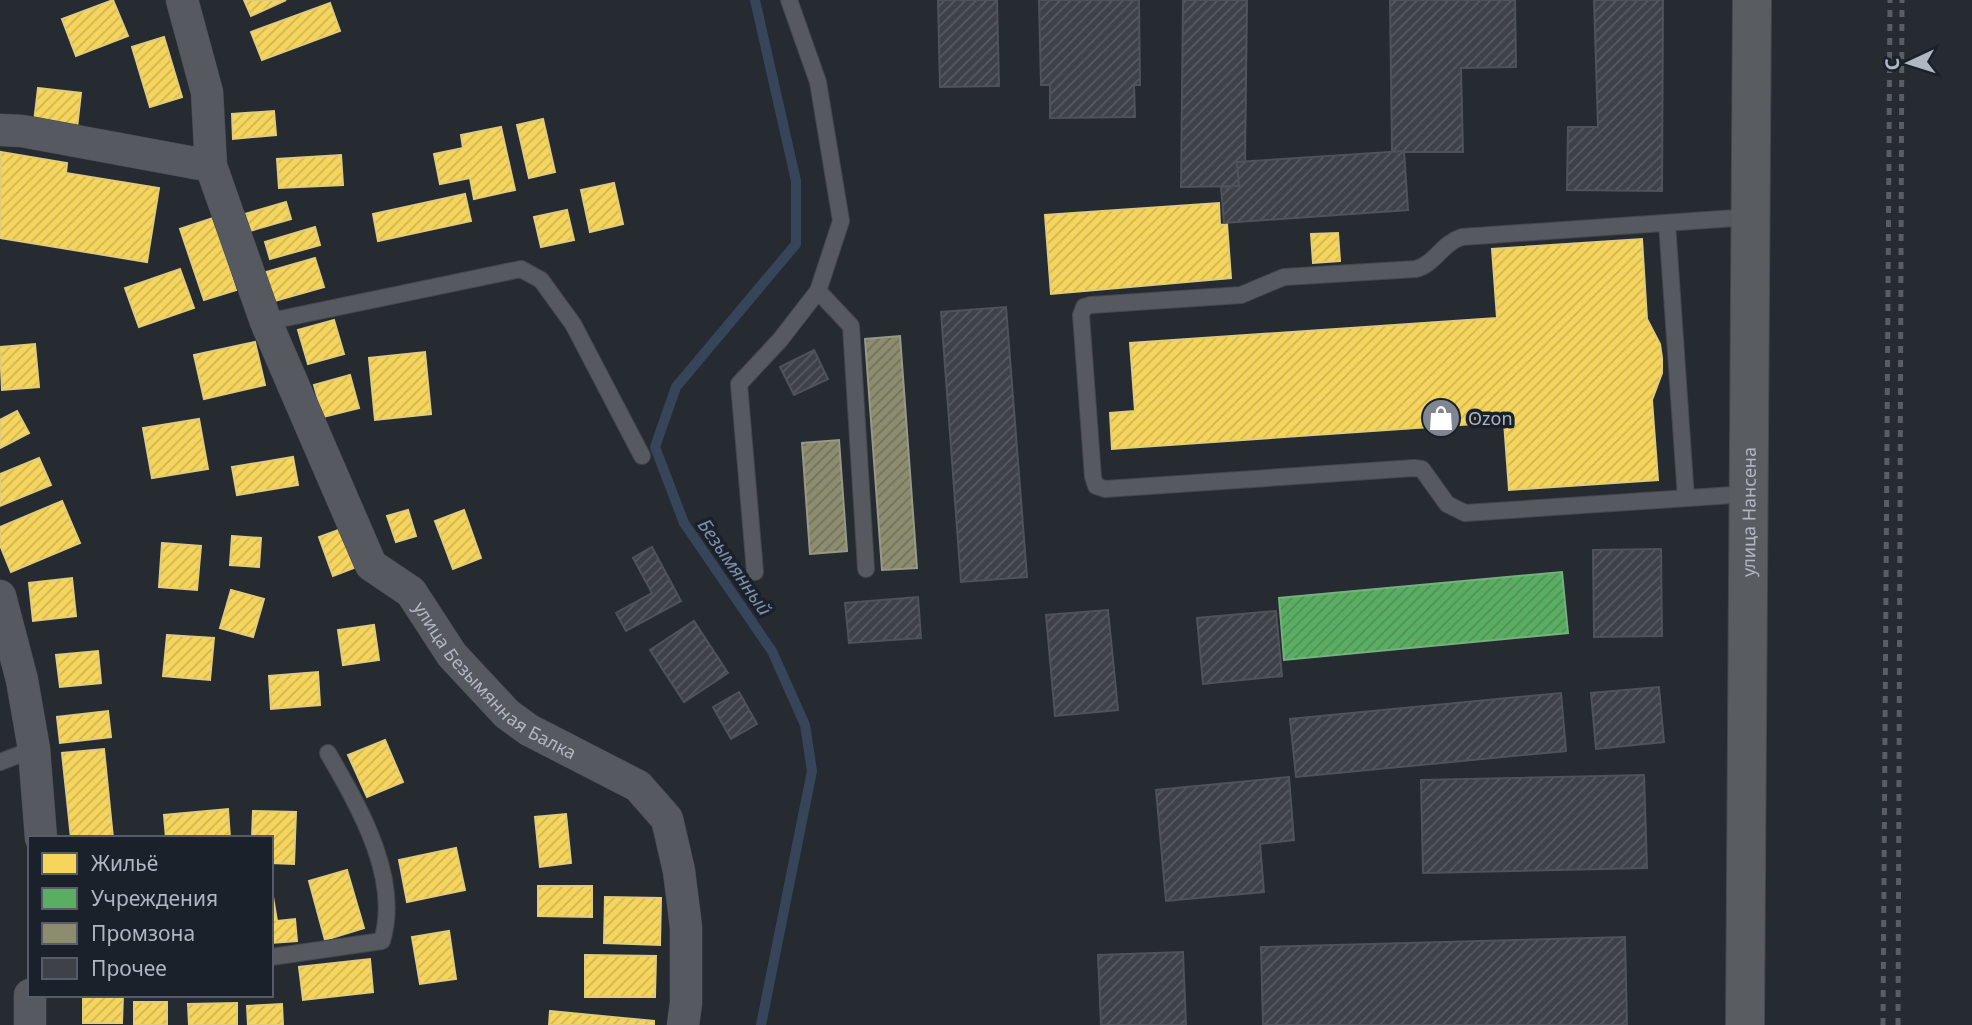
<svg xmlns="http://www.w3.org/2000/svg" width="1972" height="1025" font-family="'Noto Sans',sans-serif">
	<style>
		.homes { fill: url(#homes-hatch); stroke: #e1cc7b; stroke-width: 2 }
		.public { fill: url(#public-hatch); stroke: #74b17e; stroke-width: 2 }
		.industry { fill: url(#industry-hatch); stroke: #979988; stroke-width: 2 }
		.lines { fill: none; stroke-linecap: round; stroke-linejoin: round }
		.stream { stroke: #37455a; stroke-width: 10 }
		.building { fill: url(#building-hatch); stroke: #4e5259; stroke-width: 2 }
		.service-casing { stroke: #44474c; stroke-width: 18 }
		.minor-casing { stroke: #44474c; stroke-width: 33 }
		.primary-casing { stroke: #44474e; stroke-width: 40 }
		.service { stroke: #565960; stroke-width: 16 }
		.minor { stroke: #565960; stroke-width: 32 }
		.primary { stroke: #595c61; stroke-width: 38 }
		.rail { stroke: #5a5d63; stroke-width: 5; stroke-dasharray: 7 7; stroke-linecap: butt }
		.labels { text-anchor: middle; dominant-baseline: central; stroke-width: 7; stroke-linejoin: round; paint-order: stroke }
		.poi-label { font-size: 18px; fill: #b0b7c3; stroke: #1b212b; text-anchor: start }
		.street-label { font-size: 18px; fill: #b0b7c3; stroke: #1b212b }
		.water-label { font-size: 19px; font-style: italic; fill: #7b8ea9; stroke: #1b212b }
	</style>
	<defs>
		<pattern id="homes-hatch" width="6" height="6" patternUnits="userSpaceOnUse" patternTransform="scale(1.75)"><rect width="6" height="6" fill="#f6d55c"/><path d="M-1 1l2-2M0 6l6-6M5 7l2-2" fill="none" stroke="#cfb555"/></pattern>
		<pattern id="public-hatch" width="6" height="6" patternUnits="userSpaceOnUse" patternTransform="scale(1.75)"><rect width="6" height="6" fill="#5aae61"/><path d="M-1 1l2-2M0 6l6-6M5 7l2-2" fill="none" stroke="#519057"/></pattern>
		<pattern id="industry-hatch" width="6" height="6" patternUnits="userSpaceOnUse" patternTransform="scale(1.75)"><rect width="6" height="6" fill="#8c8c6e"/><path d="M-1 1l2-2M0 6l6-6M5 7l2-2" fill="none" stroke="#72725e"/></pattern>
		<pattern id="building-hatch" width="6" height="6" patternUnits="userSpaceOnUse" patternTransform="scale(1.75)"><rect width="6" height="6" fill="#3e4248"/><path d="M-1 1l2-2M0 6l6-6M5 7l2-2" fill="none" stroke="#575b61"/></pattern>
	</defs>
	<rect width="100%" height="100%" fill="#262b31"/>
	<!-- homes -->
	<g class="homes">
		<path d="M113,0l15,36 -52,20 -14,-37z"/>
		<path d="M244,0h42l-35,16z"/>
		<path d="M330,3l10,28 -78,29 -11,-28z"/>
		<path d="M164,37l18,60 -32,10 -18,-60z"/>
		<path d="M38,88l43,5 -4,35 -43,-6z"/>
		<path d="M274,111l2,24 -43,4 -1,-25z"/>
		<path d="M543,119l12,53 -26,6 -12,-53z"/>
		<path d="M501,127l14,63 -41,9 -4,-21 -30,6 -6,-30 29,-6 -2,-13z"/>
		<path d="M1,152l66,11 -1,10 93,15 -12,74 -147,-24z"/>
		<path d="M341,155l2,30 -64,3 -2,-29z"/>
		<path d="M614,183l9,41 -33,8 -9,-42z"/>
		<path d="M465,194l6,27 -93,20 -5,-27z"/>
		<path d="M286,202l5,17 -41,12 -5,-17z"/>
		<path d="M1219,203l1,22 7,-1 4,54 -180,16 -6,-79z"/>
		<path d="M567,210l7,30 -33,7 -7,-30z"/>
		<path d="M213,218l23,72 -32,10 -24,-71z"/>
		<path d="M315,227l5,18 -50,14 -5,-17z"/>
		<path d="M1338,233l2,28 -27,2 -2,-29z"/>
		<path d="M1642,239l5,80 13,25 2,14v15l-10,27 6,80 -149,10 -5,-68 -392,27 -2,-36 25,-2 -5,-68 367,-25 -5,-69z"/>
		<path d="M315,258l9,29 -53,15 -8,-29z"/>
		<path d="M180,269l14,39 -55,19 -14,-39z"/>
		<path d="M334,320l10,34 -36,10 -10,-34z"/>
		<path d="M255,342l10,43 -61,14 -10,-44z"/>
		<path d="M35,344l4,43 -37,3 -2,-43z"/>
		<path d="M425,352l6,62 -56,6 -6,-62z"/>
		<path d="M350,375l9,33 -36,9 -9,-32z"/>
		<path d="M17,411l12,22 -29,15v-28z"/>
		<path d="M199,419l9,50 -56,9 -9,-50z"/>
		<path d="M293,457l5,28 -61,10 -5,-28z"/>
		<path d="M39,458l12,27 -51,21v-32z"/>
		<path d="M62,501l18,42 -69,29 -11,-27v-18z"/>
		<path d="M408,510l8,26 -20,6 -9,-26z"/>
		<path d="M464,510l17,48 -28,11 -18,-48z"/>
		<path d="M341,529l13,39 -21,8 -14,-39z"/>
		<path d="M232,536l29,2 -2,29 -29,-2z"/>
		<path d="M162,543l39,3 -4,44 -38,-3z"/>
		<path d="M72,578l4,38 -43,5 -4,-38z"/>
		<path d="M231,590l33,9 -11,38 -33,-9z"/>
		<path d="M374,625l5,35 -36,5 -5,-35z"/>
		<path d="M167,635l47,3 -4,42 -47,-4z"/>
		<path d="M98,651l3,32 -41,4 -4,-32z"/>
		<path d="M318,672l2,33 -49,4 -2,-33z"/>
		<path d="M108,711l3,26 -51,6 -3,-26z"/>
		<path d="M385,740l18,42 -36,15 -19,-42z"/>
		<path d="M104,749l9,89h-42l-9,-85z"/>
		<path d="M228,809l2,29h-64l-2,-23z"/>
		<path d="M253,811l43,1 -2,52 -23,-1v-25h-19z"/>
		<path d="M566,814l5,49 -31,4 -5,-50z"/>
		<path d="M456,848l9,42 -58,12 -8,-42z"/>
		<path d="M347,870l17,58 -39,12 -16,-59z"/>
		<path d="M271,885l6,36 18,-2 2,22 -26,2z"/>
		<path d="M538,886h54v31l-54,-1z"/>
		<path d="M605,897l56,1 -1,47 -56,-2z"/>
		<path d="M449,931l7,48 -36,5 -8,-47z"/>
		<path d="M585,955l71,1 -1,41h-70z"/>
		<path d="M370,959l3,33 -70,8 -4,-33z"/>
		<path d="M83,995h40l-1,28h-39z"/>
		<rect x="134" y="1002" width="33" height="23"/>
		<path d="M237,1003v22h-48l-1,-21z"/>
		<path d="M282,1004l1,21h-35l-1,-19z"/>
		<path d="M550,1011l104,10v4h-105z"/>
	</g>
	<!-- public -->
	<path class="public" d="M1562,572l6,61 -284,27 -5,-62z"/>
	<!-- industry -->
	<g class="industry">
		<path d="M900,336l17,232 -35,2 -17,-231z"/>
		<path d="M839,440l8,111 -37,3 -8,-111z"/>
	</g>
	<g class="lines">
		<!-- stream -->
		<path class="stream" d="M755,0l41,181v63l-120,143 -21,60 29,76 88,128 33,74 7,46 -51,254"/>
	</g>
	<!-- building -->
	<g class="building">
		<path d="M938,0h59l2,86 -59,1z"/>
		<path d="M1039,0h100l1,85h-6l1,32 -85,1v-33h-9z"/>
		<path d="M1183,0h64l-2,162h-8l2,24 -58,1z"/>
		<path d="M1390,0h125l1,67 -55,1 2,84h-71z"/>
		<path d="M1594,0h69l-1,191 -95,-1 1,-63h30z"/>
		<path d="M1404,151l4,59 -184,13 -3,-36 18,-1 -2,-24z"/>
		<path d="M1006,307l21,270 -66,5 -20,-270z"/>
		<path d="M814,350l14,29 -34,16 -14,-28z"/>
		<path d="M652,547l29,54 -55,30 -10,-18 36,-20 -19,-35z"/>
		<path d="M1661,549l1,87 -68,1 -1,-87z"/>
		<path d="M918,597l3,41 -72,5 -4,-40z"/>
		<path d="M1108,610l10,100 -63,6 -9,-101z"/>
		<path d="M1276,611l6,65 -79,8 -6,-66z"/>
		<path d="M694,621l34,52 -44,29 -34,-52z"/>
		<path d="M1659,687l5,55 -68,7 -5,-56z"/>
		<path d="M739,692l18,32 -26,15 -18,-32z"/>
		<path d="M1561,693l5,58 -270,26 -6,-58z"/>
		<path d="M1644,775l3,93 -224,5 -2,-93z"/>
		<path d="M1289,777l5,63 -34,4 4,48 -98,9 -10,-111z"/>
		<path d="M1625,937l2,88h-364l-2,-78z"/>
		<path d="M1183,952l3,73h-85l-3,-70z"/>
	</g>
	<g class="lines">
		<defs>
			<g id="service">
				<path d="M1667,223l19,275"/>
				<path d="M818,291l33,35 15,243"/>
				<path d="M266,322l255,-53 20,11 32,44 69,132"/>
				<path d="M1748,494l-283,19 -18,-9 -25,-35 -8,-1 -309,21 -9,-3 -3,-9 -12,-162 3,-8 7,-2 150,-10 43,-18 132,-8c19,-5 26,-26 46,-32l288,-20"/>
				<path d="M755,572l-16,-188 41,-44 38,-49 23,-70 -23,-139 -29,-82"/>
				<path d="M0,762l34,-13"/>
				<path d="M271,957l111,-16c19,-63 -23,-134 -54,-188"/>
			</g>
			<g id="minor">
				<path id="s1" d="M182,0l25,92 4,74 55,156 105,243 40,27 41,63 55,59 22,16 109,56 29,33 12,52 7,56v76l-3,22"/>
				<path d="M0,130l22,1 189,35"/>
				<path d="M0,596l22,84 12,69 7,89"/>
				<path d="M30,995v30"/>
			</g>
			<g id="primary">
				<path id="s2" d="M1745,1025l7,-1025"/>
			</g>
		</defs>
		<!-- service casing -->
		<use href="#service" class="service-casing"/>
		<!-- minor casing -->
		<use href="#minor" class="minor-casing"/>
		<!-- primary casing -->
		<use href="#primary" class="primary-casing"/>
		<!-- service -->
		<use href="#service" class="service"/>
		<!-- minor -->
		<use href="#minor" class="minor"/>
		<!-- primary -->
		<use href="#primary" class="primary"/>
		<!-- rail -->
		<g class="rail">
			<path d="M1883,1025l7,-1025"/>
			<path d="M1898,1025l4,-1025"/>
		</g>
	</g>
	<!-- icons -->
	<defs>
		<symbol id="shop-disc" viewBox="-11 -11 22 22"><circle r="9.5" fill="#808690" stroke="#1b212b"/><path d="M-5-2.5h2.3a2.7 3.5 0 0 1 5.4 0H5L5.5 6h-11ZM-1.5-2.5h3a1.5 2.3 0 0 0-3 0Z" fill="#fff"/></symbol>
	</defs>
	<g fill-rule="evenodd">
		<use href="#shop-disc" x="1419" y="396" width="44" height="44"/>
	</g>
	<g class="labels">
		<!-- poi labels -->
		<g class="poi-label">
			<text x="1468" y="418">Ozon</text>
		</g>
		<!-- street labels -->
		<g class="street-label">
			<text stroke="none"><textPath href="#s2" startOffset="513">улица Нансена</textPath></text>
			<text stroke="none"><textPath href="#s1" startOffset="772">улица Безымянная Балка</textPath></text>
		</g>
		<!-- water labels -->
		<g class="water-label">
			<text transform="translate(735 567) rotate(55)">Безымянный</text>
		</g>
	</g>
	<!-- legend -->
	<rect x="28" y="836" width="245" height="161" fill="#1b212b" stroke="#575d68" stroke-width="2"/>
	<rect x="42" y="853" width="35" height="21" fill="#f6d55c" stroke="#575d68" stroke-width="2"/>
	<text x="91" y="871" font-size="21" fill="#b0b7c3">Жильё</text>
	<rect x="42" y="888" width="35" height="21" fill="#5aae61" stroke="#575d68" stroke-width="2"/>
	<text x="91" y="906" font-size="21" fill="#b0b7c3">Учреждения</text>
	<rect x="42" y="923" width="35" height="21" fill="#8c8c6e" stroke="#575d68" stroke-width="2"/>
	<text x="91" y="941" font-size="21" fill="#b0b7c3">Промзона</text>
	<rect x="42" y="958" width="35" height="21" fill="#3e4248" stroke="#575d68" stroke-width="2"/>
	<text x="91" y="976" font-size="21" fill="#b0b7c3">Прочее</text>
	<!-- north arrow -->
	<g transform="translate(1909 63) rotate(266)" stroke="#1b212b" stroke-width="5" paint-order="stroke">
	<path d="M0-5L12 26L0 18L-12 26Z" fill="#b0b7c3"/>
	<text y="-10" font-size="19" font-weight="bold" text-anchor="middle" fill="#b0b7c3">С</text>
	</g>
</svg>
